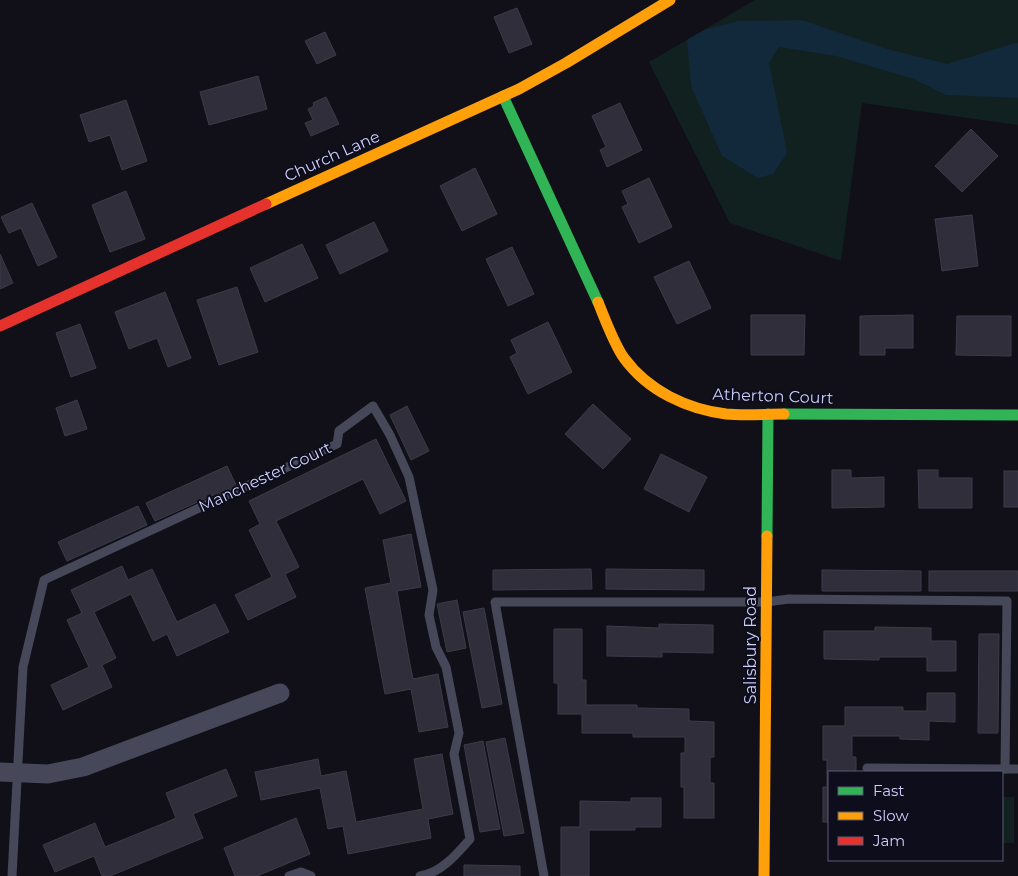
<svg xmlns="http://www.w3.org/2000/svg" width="1018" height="876" font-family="Montserrat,sans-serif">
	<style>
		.green { fill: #112120 }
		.water { fill: #12283b }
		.building { fill: #2f2e3a; stroke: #3c3b4b }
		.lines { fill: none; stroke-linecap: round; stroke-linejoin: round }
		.lane { stroke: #464758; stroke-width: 9 }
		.street { stroke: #464758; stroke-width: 19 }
		.fast { stroke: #30b455; stroke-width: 11 }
		.slow { stroke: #ff9f0a; stroke-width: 11 }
		.jam { stroke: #e5322d; stroke-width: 11 }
		.labels { text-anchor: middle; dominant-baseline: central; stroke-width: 4; stroke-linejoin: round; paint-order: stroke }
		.street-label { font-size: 16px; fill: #cdcdf9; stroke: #0e0d1b }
	</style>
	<rect width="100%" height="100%" fill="#111018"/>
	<!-- green -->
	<g class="green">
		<path d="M755,0h263v125l-156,-22 -21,158 -111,-38 -81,-161z"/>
		<rect x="1002" y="797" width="12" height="46"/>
	</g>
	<!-- water -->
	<path class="water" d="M802,20l85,29 60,15 68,-21h3v55l-72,-3 -32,-16 -78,-23 -57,-9 -10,16 18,90 -14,21 -15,4 -36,-22 -31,-70 -4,-46 17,-10 34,-9z"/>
	<!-- building -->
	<g class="building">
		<path d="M517,8l15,36 -23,9 -15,-36z"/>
		<path d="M325,32l11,23 -19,9 -12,-23z"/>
		<path d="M258,76l9,33 -58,16 -9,-33z"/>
		<path d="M326,97l13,27 -28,12 -6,-13 8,-3 -5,-11 6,-3 -1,-3z"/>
		<path d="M126,100l21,61 -25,9 -12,-35 -21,7 -9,-27z"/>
		<path d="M620,103l22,47 -35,17 -7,-17 6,-3 -14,-31z"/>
		<path d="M971,129l27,27 -36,36 -27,-26z"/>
		<path d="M475,168l22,46 -35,17 -22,-45z"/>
		<path d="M649,178l23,49 -33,16 -17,-36 6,-3 -6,-13z"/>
		<path d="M126,191l19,48 -35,13 -18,-47z"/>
		<path d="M32,203l25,54 -19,9 -17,-38 -12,5 -8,-16z"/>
		<path d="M972,215l6,51 -36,5 -7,-52z"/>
		<path d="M374,222l14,29 -48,23 -14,-29z"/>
		<path d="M302,244l16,34 -53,24 -15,-34z"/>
		<path d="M512,247l22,47 -26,12 -22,-47z"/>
		<path d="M0,254l13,29 -13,6z"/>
		<path d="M689,261l22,47 -34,16 -23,-47z"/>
		<path d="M237,287l21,65 -39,13 -22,-65z"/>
		<path d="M165,292l26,66 -23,9 -11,-29 -28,11 -14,-37z"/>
		<path d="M751,315h54l-1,40h-53z"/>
		<path d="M913,315v33h-28v7h-25v-39z"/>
		<path d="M957,316h54v40l-55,-1z"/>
		<path d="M548,322l24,50 -44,22 -18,-37 7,-4 -6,-13z"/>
		<path d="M80,324l16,44 -25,9 -15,-44z"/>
		<path d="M77,400l10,29 -22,7 -9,-28z"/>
		<path d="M593,404l38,35 -28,30 -38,-35z"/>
		<path d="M407,406l22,45 -18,9 -21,-45z"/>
		<path d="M376,439l30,62 -26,13 -17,-35 -87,42 23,46 -14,7 11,23 -48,23 -13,-25 37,-18 -23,-47 11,-6 -11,-23z"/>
		<path d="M661,454l46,23 -18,35 -45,-23z"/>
		<path d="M227,466l9,19 -81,36 -9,-18z"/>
		<path d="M832,470h19v8l33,-1v30l-52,1z"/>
		<path d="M918,470h20v8h34v30h-53z"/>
		<rect x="1004" y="471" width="14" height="36"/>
		<path d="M138,506l9,19 -80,36 -9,-19z"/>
		<path d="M411,534l10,53 -24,4 12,68 4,20 25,-5 10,53 -29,5 -8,-43 -26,5 -20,-106 26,-5 -8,-43z"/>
		<path d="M122,566l6,14 24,-11 25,53 38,-18 14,28 -52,24 -10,-22 -14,7 -22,-47 -37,18 22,46 -14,7 10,22 -49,23 -12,-25 38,-18 -22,-47 15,-7 -11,-23z"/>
		<path d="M591,569l1,20 -99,1v-20z"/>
		<path d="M606,569l98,1v20l-98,-1z"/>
		<path d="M822,570l99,1v20h-99z"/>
		<rect x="929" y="571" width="89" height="20"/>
		<path d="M457,600l9,48 -19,4 -10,-48z"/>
		<path d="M484,608l18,96 -20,4 -19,-96z"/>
		<path d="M659,624l54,1v28l-51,-1v5l-55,-1v-30l52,2z"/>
		<path d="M875,627l56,1v13h25v30h-29v-14h-48v3l-55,-1v-28h51z"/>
		<path d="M554,629h28v51h4v25h51v3l52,1v12l25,1v35h-4v26h4v35h-30v-31h-3v-34h4v-16h-52v-4h-51v-19h-24v-31h-4z"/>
		<path d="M979,634h20l-1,99h-20z"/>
		<path d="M927,693h28v29l-26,-1v19l-29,-1v-3h-48v21h4v15h-27v50h-6v-35h4v-27h-4v-34h22v-19h58v4h24z"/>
		<path d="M505,738l19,95 -20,3 -18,-94z"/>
		<path d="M483,741l17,88 -20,3 -16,-87z"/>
		<path d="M442,754l11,60 -25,5 3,19 -83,16 -5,-28 -15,3 -8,-41 -59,12 -6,-28 63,-13 3,17 25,-5 10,51 67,-13 -9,-50z"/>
		<path d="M226,769l11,27 -44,18 10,24 -93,38h-8l-8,-20 -39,16 -12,-27 52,-22 10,24 62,-25 9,-4 -10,-25z"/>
		<path d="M631,798h30v29h-26v3h-46v46h-28v-49h19v-26l51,1z"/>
		<path d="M296,818l14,36 -53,22h-22l-11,-28z"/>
		<path d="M464,865l56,1v10h-56z"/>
	</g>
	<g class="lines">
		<!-- lane -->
		<g class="lane">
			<path d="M1005,769h13"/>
			<path d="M12,876l11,-209 21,-87 293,-136 2,-13 34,-25 17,29 19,42 24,113 -4,25 7,32 10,20 13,66 -5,21 16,85c-13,15 -29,34 -50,37"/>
			<path d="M289,876l12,-4 10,4"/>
			<path d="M544,876l-49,-274h271l23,-3 218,2 -2,168 -138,-1"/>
		</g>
		<!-- street -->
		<path class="street" d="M0,772l48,2 35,-7 197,-74"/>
		<!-- fast -->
		<g class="fast">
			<path d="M503,96l95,206"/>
			<path d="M784,414l234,1"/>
			<path d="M767,536l1,-122"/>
		</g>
		<!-- slow -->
		<g class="slow">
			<path d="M266,204l253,-115 47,-26 104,-63"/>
			<path d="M598,302c7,17 16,42 26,56 24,33 63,51 102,56 19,2 39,0 58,0"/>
			<path d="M764,876l3,-340"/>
		</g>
		<!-- jam -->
		<path class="jam" d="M0,326l266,-122"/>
	</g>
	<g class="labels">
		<!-- street labels -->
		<g class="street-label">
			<text transform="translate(332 156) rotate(-24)">Church Lane</text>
			<text transform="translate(773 396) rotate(2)">Atherton Court</text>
			<text transform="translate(265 477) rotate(-25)">Manchester Court</text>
			<text transform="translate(750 645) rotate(-90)">Salisbury Road</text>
		</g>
	</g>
	<!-- legend -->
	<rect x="828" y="771" width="175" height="90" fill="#0e0d1b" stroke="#5a5a74"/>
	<rect x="838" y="787" width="25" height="8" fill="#30b455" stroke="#5a5a74"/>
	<text x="873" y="796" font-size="15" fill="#cdcdf9">Fast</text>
	<rect x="838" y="812" width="25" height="8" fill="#ff9f0a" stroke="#5a5a74"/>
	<text x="873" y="821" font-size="15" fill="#cdcdf9">Slow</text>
	<rect x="838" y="837" width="25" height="8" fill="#e5322d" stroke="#5a5a74"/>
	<text x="873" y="846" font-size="15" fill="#cdcdf9">Jam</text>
</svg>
